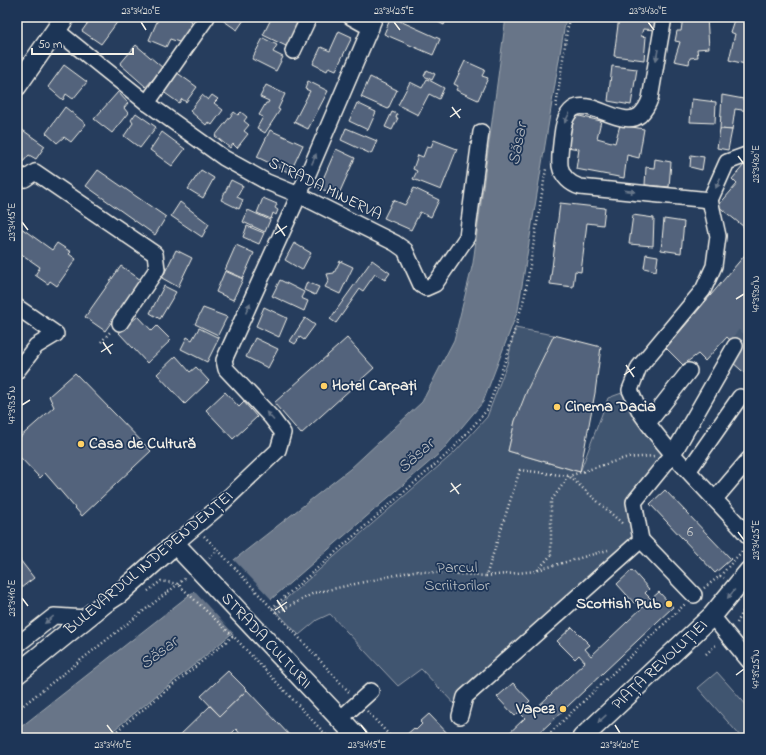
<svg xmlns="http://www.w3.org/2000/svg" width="766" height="755" font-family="'Indie Flower',sans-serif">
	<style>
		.green { fill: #40546f; stroke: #9aa2ac }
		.water { fill: #677588; stroke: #9fa7ae }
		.pier { fill: #263d5d }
		.building { fill: #52647b; stroke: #f4f1e8 }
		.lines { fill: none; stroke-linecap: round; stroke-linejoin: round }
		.minor-tunnel { stroke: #455872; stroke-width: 15; stroke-dasharray: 15 8; stroke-linecap: butt }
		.minor-casing { stroke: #f4f1e8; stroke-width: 18 }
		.major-casing { stroke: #f4f1e8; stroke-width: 22 }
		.path { stroke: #f4f1e8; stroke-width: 2.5; stroke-dasharray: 1 3; stroke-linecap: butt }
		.minor { stroke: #1d3557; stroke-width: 15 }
		.major { stroke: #1d3557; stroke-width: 19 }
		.oneway { fill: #68778a }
		.ticks { fill: none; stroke: #f4f1e8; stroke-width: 1.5 }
		.poi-dot { fill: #ffd166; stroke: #1d3557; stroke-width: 1.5 }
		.labels { text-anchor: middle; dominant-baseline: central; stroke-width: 3.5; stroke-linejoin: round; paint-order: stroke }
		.number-label { font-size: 14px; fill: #cccecd }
		.street-label { font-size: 16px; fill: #f4f1e8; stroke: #1d3557 }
		.poi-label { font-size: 16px; font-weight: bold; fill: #f4f1e8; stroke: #1d3557; text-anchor: start }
		.park-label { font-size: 16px; fill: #bec2c4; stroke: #1d3557 }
		.water-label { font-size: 17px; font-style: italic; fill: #bcbfc2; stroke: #1d3557 }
		.neatline { fill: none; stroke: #f4f1e8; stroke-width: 1.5 }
		.ticks-label { font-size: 10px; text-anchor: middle; fill: #f4f1e8 }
	</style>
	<rect width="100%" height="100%" fill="#263d5d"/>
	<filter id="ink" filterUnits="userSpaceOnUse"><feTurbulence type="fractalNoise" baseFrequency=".025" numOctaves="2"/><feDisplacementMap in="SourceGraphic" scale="8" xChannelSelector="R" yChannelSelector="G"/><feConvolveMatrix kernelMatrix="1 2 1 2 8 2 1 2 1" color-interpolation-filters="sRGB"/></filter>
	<g filter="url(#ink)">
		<!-- green -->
		<g class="green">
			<path d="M515,328l39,7 -39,86 -7,30 72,21 28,-74 22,-8 43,64 -39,48 7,38 -180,171 -40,-42 -23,17 -68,-72 -13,6 -18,15 -25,-26 181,-157 32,-35 20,-53z"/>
			<path d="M717,672l32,36v30h-7l-44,-50z"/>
		</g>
		<!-- water -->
		<path class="water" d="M506,17h60l-48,293 -35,92 -42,50 -225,195 -112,91h-87v-8l333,-261 72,-67 32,-62 19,-77z"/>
		<!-- pier -->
		<path class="pier" d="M233,559l40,42 -39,33 -41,-44z"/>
		<!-- building -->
		<g class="building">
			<path d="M92,17h29l-20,27 -19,-13z"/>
			<path d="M159,17h23l10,4 -10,22 -12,-4 -4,8 -17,-7z"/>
			<path d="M218,17h28l-9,13z"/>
			<path d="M272,17h31l-15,30 -25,-12z"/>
			<path d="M391,17l49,22 -7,16 -49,-21z"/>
			<path d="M428,17h20l-4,8z"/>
			<path d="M619,17h40l-1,13 -15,-1 -2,7 5,1 -2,23 -30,-4z"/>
			<path d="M683,17h24l2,31 -12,1 1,8 -8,1 -1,6 -15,-3 6,-19 -5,-1 2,-10h4z"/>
			<path d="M735,17h14v48l-20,-5 6,-26 -5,-2z"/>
			<path d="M339,31l13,6 -16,33 -7,-3 -2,4 -14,-7 8,-17 9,4z"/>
			<path d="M263,38l14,7 -4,7 10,5 -7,14 -24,-12z"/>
			<path d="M136,45l27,23 -17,19 -26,-23z"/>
			<path d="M465,61l20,9 -3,6 6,2 -10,22 -22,-10 2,-4 -4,-2z"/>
			<path d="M64,65l23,17 -14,17 -7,-5 -3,6 -15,-13z"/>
			<path d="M612,66l25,3 -6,36 -23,-4z"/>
			<path d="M427,70l8,4 -3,6 -8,-4z"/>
			<path d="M176,72l21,15 -11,15 -4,-3 -3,4 -17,-12z"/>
			<path d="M370,77l27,13 -9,19 -27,-12z"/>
			<path d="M427,79l17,9 -5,11 -10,-5 -11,21 -20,-10 12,-23 12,6z"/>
			<path d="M308,81l20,10 -20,38 -14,-7 16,-31 -5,-2z"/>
			<path d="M266,85l19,9 -7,15 2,1 -15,23 -8,-5 6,-11 -4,-2 7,-12h2l1,-2 -9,-4z"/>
			<path d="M118,92l10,11 -4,5 4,5 -16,20 -18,-14z"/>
			<path d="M202,95l6,5 4,-5 6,4 -4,4 9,7 -11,15 -4,-3 -2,3 -16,-14z"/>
			<path d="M722,95l27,5v11l-14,-2 -3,21 -12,-1z"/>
			<path d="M692,99l24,3 -1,21 -25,-1z"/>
			<path d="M357,103l19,9 -8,18 -19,-9z"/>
			<path d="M65,107l21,17 -15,18 -7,-5 -7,6 -11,-10z"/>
			<path d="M234,112l4,3 3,-3 6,5 -3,4 5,4 -5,6 4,3 -11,14 -4,-4 -3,4 -15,-12z"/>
			<path d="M392,112l5,2 -1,4h2l-6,12 -7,-3z"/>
			<path d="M136,113l20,14 -16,21 -16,-12 9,-13 -2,-3z"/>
			<path d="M575,115l26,6 -4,17 18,5 5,-18 24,4 -5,29 -12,-3 -3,23 -48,-9 3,-20 -12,-2z"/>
			<path d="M17,126l28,20 -9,13 -7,-4 -7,8 -5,-4z"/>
			<path d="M346,128l31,13 -6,13 -30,-14z"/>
			<path d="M720,129l12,1 -4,20 -11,-2z"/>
			<path d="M270,130l33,15 -13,28 -33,-16z"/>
			<path d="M162,132l23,17 -13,17 -22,-16z"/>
			<path d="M434,140l23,9 -16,41 -28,-11 4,-8 -4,-2 5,-14 5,2 4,-11 4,1z"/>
			<path d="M336,149l19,9 -17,38 -19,-8z"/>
			<path d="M691,155l13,2 -2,13 -12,-3z"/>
			<path d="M655,159l16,3 -2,25 -24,-2 1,-18 8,1z"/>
			<path d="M744,165l5,4v62l-31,-25 19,-22 -5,-5z"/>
			<path d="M98,170l68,47 -11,18 -69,-49z"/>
			<path d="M201,170l13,8 -11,20 -15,-9z"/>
			<path d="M231,180l12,6 -6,11 6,3 -4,9 -18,-9z"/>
			<path d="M414,188l25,12 -8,17 -11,-5 -9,18 -27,-12 9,-18 12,5z"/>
			<path d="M263,198l14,6 -2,4 3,2 -2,5 -3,-2 -2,6 -14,-6z"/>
			<path d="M180,202l29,22 -7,13 -31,-21z"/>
			<path d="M560,203l45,5 -2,17 -16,-2 -6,49 -6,-1 -2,16 -23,-3z"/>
			<path d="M248,210l22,10 -5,12 -22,-10z"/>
			<path d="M633,215l21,3 -1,28 -24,-2z"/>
			<path d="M664,219l20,3 -3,31 -20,-3z"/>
			<path d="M17,225l35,25 5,-7 14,9 -2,2 7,5 -19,27 -7,-5 -2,3 -13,-9 5,-8 -23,-16z"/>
			<path d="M247,226l17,7 -5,11 -16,-7z"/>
			<path d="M294,243l17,10 -9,17 -17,-10z"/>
			<path d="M236,245l18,8 -11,25 -18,-8z"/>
			<path d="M176,250l16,8 -14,29 -16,-9z"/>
			<path d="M749,250v127l-17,-15 9,-10 -14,-15 -22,24 -7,-7 -15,11 -17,-17z"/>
			<path d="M646,254l12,2 -2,15 -12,-3z"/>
			<path d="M372,260l18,13 -5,7 -10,-6 -12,17 -3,-2 -24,34 -6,-4z"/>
			<path d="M340,261l13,6 -13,27 -15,-7 4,-7 -2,-6 7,-1z"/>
			<path d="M121,266l20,14 -36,51 -20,-14z"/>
			<path d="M225,271l18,8 -10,21 -17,-8z"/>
			<path d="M280,280l24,12 -3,6 7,3 -4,10 -32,-15z"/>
			<path d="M307,282l12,5 -4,8 -11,-5z"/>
			<path d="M164,286l12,6 -16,27 -10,-6z"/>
			<path d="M264,307l23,11 -8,19 -23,-11z"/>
			<path d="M203,308l24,9 -9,18 -23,-11z"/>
			<path d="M138,316l14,15 5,-5 14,14 -24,23 -28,-30z"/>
			<path d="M305,318l10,7 -11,15 -4,-3 -5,7 -5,-3z"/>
			<path d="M199,328l20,10 -12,24 -26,-13 6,-12 5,3z"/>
			<path d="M554,335l47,12 -6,46 -15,79 -72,-21 7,-30 13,-33z"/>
			<path d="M255,338l23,11 -10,19 -22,-11z"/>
			<path d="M347,338l27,30 -73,66 -27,-31z"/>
			<path d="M176,356l14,16 6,-5 13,14 -24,23 -28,-30z"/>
			<path d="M75,373l76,78 -69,65 -37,-43 -5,5 -23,-24 2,-16 35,-31 -5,-11z"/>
			<path d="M225,392l14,15 5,-5 13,15 -24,22 -27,-29z"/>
			<path d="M665,490l66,69 -16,14 -65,-69z"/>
			<path d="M17,556l17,22 -17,13z"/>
			<path d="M632,570l17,19 -4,4 6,6 8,-7 14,15 -139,131h-30l21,-20 -6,-6 -4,4 -18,-19 16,-14 17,18 -5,5 7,6 53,-50 -6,-7 -4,4 -18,-18 15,-14 18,18 -5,4 6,7 54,-51 -6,-6 -5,4 -17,-19z"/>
			<path d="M228,671l19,19 -27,26 -19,-20z"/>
			<path d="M247,690l45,48h-48l-8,-9 -9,9h-50l33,-32 10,10z"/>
			<path d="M429,714l23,24h-45l-2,-2 9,-8 2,2 6,-6 -2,-2z"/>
		</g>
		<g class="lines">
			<!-- minor-tunnel -->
			<path class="minor-tunnel" d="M735,346l14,-17"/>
			<defs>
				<g id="minor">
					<path d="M351,17l20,11"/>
					<path d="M664,17l-14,82c-2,6 -5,11 -10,16 -23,19 -71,-42 -78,20 -1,10 -3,21 -2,31 2,11 11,18 20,21l130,13"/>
					<path d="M56,30l91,73 77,55 43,24 32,13 96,48 10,7 16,35 5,3 9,-4 32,-47 14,-105"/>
					<path d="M293,51l16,-34"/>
					<path d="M147,103l60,-86"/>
					<path d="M17,173l8,6 10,-7 120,82 2,15 -37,54"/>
					<path d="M710,200l8,36 -4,30 -11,24 -64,77 -9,23c4,8 7,18 12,25 30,44 72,81 107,122"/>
					<path d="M710,200l17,-38 22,-8"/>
					<path d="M17,307l39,27 -20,12 -19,25"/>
					<path d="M648,423l41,-52"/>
					<path d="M689,470l51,-73"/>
					<path d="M715,499l34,-40"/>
					<path d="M641,540l53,55"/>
					<path d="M175,544l39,-33 64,-61 5,-17 -12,-16 -45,-48 -2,-9 75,-165 76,-178"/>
					<path d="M712,616l37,45"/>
					<path d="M17,645l37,-29 32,2"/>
					<path d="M460,716l5,-19 176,-157 -7,-38 39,-48 62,-108"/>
					<path d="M340,719l31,-28"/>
				</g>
				<g id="major">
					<path d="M17,86l48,-69"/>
					<path d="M17,674l88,-71 14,-9 56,-50 183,194"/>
					<path d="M582,738l130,-122 37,-45"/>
				</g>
			</defs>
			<!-- minor casing -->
			<use href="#minor" class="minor-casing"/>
			<!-- major casing -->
			<use href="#major" class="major-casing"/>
			<!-- path -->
			<g class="path">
				<path d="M556,107l13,-90"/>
				<path d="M101,342l9,-10"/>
				<path d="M204,536l14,14"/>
				<path d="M209,558l9,-8 132,143"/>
				<path d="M538,570l70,-20"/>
				<path d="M486,576l51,-5 14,-16v-54l18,-25 56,-18 30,-2"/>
				<path d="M720,576l24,-27"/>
				<path d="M704,588l16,-12 4,2"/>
				<path d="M148,591l13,-10 17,3 57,54 94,100"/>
				<path d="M272,608l181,-159 34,-39 20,-54 18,-61 21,-126"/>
				<path d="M276,613l38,-20 100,-22 72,5 34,-106 49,6 55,49"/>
				<path d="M737,623l12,-23"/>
				<path d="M706,654l11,-10"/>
				<path d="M17,694l6,-4"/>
				<path d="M17,710l170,-133"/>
				<path d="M367,711l25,27"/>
				<path d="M108,738l125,-102"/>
				<path d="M545,738l140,-134"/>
			</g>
			<!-- minor -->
			<use href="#minor" class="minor"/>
			<!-- major -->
			<use href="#major" class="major"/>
		</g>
		<!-- one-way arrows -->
		<defs><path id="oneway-solid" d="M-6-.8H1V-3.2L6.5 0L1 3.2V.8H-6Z"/></defs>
		<g class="oneway">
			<use href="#oneway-solid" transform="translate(657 55) rotate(100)"/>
			<use href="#oneway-solid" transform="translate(567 118) rotate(116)"/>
			<use href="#oneway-solid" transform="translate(314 159) rotate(-67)"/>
			<use href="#oneway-solid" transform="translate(718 183) rotate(114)"/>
			<use href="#oneway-solid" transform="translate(630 191) rotate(6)"/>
			<use href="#oneway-solid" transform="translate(248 308) rotate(-66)"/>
			<use href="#oneway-solid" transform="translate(270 416) rotate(-132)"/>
			<use href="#oneway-solid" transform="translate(731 594) rotate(130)"/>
			<use href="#oneway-solid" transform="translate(49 620) rotate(141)"/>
			<use href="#oneway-solid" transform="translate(602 719) rotate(137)"/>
		</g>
	</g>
	<!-- ticks -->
	<path class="ticks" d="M141,22l5,8M394,22l6,8M648,22l6,8M452,107l8,11M450,117l11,-8M738,156l6,8M22,222l6,8M277,224l8,12M275,234l12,-8M736,299l8,-5M103,342l8,12M101,352l12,-8M626,365l8,12M624,375l11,-8M22,405l8,-5M451,483l8,11M450,492l11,-8M738,532l6,8M22,598l6,8M277,600l8,12M275,610l12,-8M736,675l8,-6M107,725l6,8M361,725l6,8M615,725l5,8"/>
	<!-- markers -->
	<g class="poi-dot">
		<circle cx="324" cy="386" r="4"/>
		<circle cx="557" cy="407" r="4"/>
		<circle cx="81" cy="444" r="4"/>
		<circle cx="669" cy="604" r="4"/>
		<circle cx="563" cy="709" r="4"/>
	</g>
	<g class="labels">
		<!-- number labels -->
		<g class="number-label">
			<text x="690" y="532">6</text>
		</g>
		<!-- street labels -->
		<g class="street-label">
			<text transform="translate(325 189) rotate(26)">STRADA MINERVA</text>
			<text transform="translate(149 563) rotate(-40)">BULEVARDUL INDEPENDENȚEI</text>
			<text transform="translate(266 641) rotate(47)">STRADA CULTURII</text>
			<text transform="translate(660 665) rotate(-43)">PIAȚA REVOLUȚIEI</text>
		</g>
		<!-- poi labels -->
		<g class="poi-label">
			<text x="332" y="386">Hotel Carpați</text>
			<text x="565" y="407">Cinema Dacia</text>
			<text x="89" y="444">Casa de Cultură</text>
			<text x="661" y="604" text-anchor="end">Scottish Pub</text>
			<text x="555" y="709" text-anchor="end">Vapez</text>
		</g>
		<!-- park labels -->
		<g class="park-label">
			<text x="457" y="568">Parcul<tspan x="457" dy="18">Scriitorilor</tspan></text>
		</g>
		<!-- water labels -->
		<g class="water-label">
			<text transform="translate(518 144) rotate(-79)">Săsar</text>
			<text transform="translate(416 456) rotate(-42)">Săsar</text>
			<text transform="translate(159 653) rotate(-37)">Săsar</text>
		</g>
	</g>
	<!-- margin -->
	<rect width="766" height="755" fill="none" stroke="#1d3557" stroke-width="44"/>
	<!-- scale -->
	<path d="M32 48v6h101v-6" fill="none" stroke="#f4f1e8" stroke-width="2"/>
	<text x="38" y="48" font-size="12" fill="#f4f1e8" stroke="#1d3557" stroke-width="3" paint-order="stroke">50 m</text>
	<rect x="22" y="22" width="722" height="711" class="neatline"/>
	<g class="ticks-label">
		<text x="141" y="14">23°34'20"E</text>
		<text x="394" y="14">23°34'25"E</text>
		<text x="648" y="14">23°34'30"E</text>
		<text transform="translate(755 164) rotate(-90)" y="4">23°34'30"E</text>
		<text transform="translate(11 222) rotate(-90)" y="4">23°34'15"E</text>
		<text transform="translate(755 294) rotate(-90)" y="4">47°39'30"N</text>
		<text transform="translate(11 405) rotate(-90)" y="4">47°39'35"N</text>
		<text transform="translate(755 540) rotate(-90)" y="4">23°34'25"E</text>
		<text transform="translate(11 598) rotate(-90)" y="4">23°34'10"E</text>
		<text transform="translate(755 669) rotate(-90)" y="4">47°39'25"N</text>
		<text x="113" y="748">23°34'10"E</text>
		<text x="367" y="748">23°34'15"E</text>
		<text x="620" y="748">23°34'20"E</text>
	</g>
</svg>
